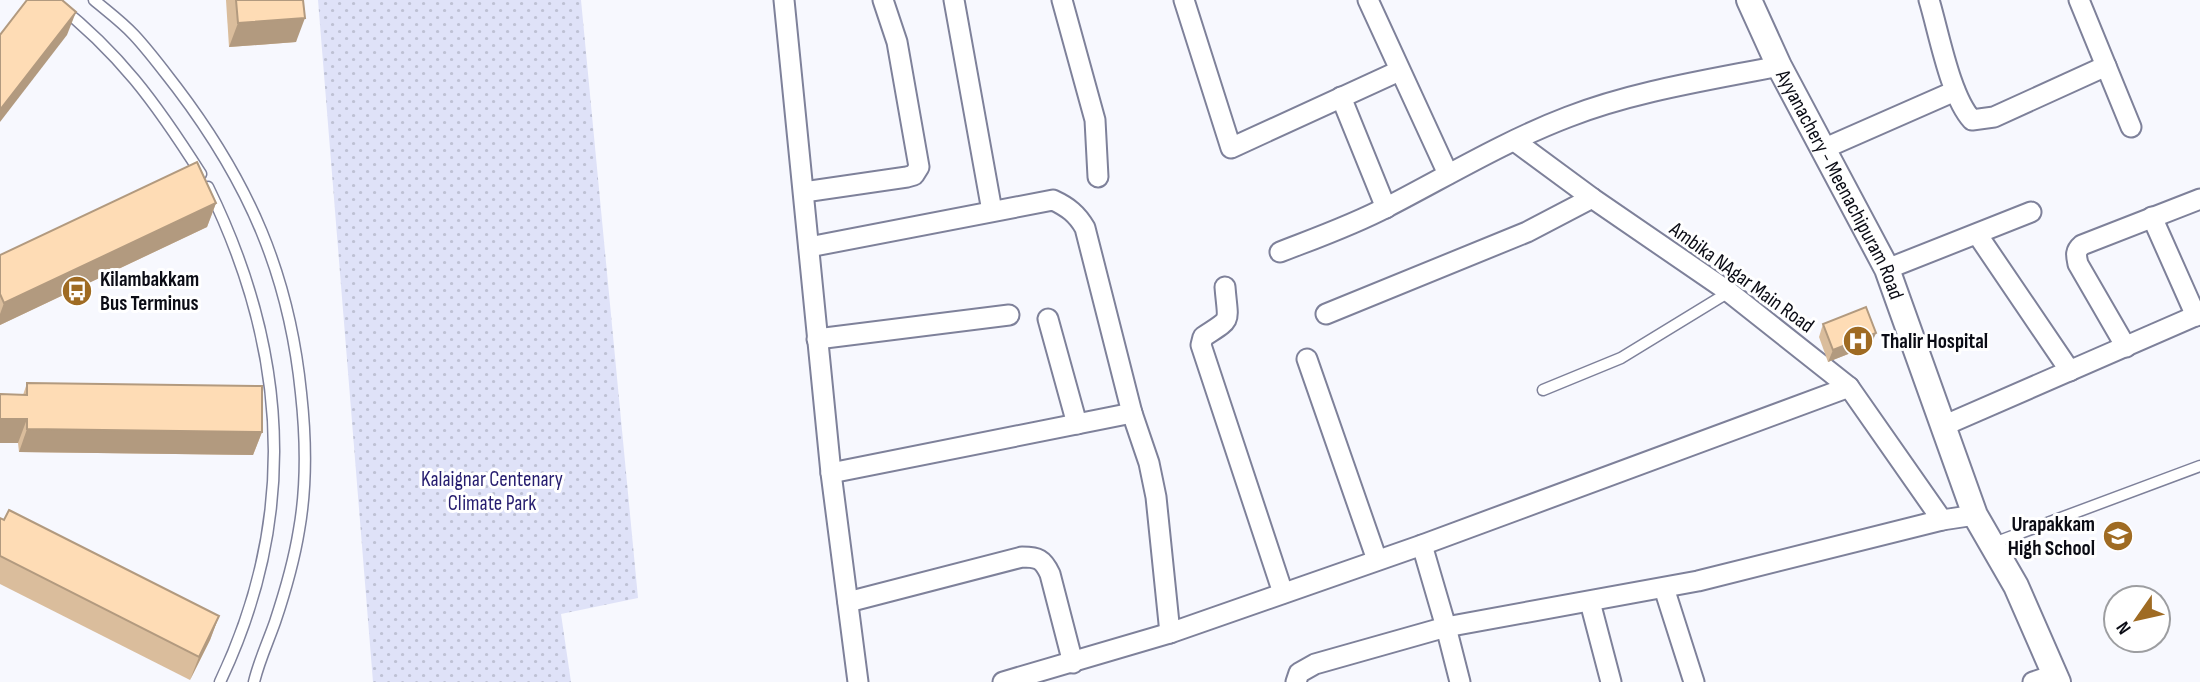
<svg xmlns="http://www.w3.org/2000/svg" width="2200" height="682" font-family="'Sofia Sans Condensed',sans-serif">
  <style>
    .park { fill: url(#park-dots) }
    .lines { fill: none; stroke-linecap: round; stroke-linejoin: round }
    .service-casing { stroke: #7e819a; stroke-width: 13 }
    .minor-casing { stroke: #7e819a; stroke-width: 23 }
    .tertiary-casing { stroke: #7e819a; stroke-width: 28 }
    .service { stroke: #fff; stroke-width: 10 }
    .minor { stroke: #fff; stroke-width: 19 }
    .tertiary { stroke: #fff; stroke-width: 24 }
    .wall { fill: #dabd9c }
    .shaded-wall { fill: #b29a7f }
    .building { fill: #fedcb5; stroke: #b29a7f; stroke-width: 2 }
    .labels { text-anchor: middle; stroke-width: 6; stroke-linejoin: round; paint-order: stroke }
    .street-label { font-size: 21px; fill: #0b0c15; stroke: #fff }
    .poi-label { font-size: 21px; font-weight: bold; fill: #0b0c15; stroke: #fff; text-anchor: start }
    .park-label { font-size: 21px; fill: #261d6f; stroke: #fff }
  </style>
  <defs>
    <pattern id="park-dots" width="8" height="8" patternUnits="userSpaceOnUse" patternTransform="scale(1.75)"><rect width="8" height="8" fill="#dfe2f8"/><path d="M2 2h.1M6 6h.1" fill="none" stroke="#bec1d4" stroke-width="1.8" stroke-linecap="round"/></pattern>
  </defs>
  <rect width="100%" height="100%" fill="#f7f8fe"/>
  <path class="park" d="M 318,0 L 581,0 L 638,598 L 561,614 L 571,682 L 373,682 Z"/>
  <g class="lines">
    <g class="service-casing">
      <g id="service">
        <path d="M 52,0 C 119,52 156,103 201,174"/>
        <path d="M 94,0 C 107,11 122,22 134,35 C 149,51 163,70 177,88 C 249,183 289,274 301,393 C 306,438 307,485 299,530 C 294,561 285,592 275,622 C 268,642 259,661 254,682"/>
        <path d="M 208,187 C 288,350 299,516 220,682"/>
        <path d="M 1543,390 L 1621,358 L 1729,292"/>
        <path d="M 1991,544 L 2200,466"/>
      </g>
    </g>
    <g class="minor-casing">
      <g id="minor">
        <path d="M 784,0 L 831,473 L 858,682"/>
        <path d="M 954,0 L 992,211"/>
        <path d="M 1062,0 L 1095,120 L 1098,177"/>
        <path d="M 1184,0 L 1231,148 L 1399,71"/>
        <path d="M 1368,0 L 1448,174"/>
        <path d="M 1929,0 C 1939,33 1950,96 1972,120 L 1994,117 L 2106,66"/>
        <path d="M 2079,0 L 2131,127"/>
        <path d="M 1341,97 L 1386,208"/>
        <path d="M 1516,142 L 1592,198 L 1729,292 L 1849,387 L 1942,520 L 1975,515"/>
        <path d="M 1823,149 L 1955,91"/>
        <path d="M 804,192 L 907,177 L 914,175 L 919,167 L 897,42 L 883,0"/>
        <path d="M 2152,217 L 2196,316"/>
        <path d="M 1977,234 L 2070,371"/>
        <path d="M 809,247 L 1053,200 C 1068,207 1077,214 1085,228 L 1132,413 L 1149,463 L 1156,497 L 1170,633"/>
        <path d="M 1280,252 C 1316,238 1353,225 1387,207 C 1447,176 1505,141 1568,117 C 1635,91 1709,80 1779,66"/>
        <path d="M 1887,269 L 2031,212"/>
        <path d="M 1225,287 C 1228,325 1233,317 1203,337 L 1201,345 L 1283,593"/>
        <path d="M 1326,314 L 1527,232 L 1592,198"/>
        <path d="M 1048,319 L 1077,424"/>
        <path d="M 817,339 L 1009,315"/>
        <path d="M 2126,347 L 2078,264 C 2076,255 2075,251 2082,245 L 2200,199"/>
        <path d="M 1307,359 L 1377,560"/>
        <path d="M 1943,426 L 2200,314"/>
        <path d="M 831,473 L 1132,413"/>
        <path d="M 1422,545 L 1446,627 L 1698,581 L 1942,520"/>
        <path d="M 1664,588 L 1694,682"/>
        <path d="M 848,602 L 1022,557 C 1038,557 1043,559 1050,574 L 1073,663"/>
        <path d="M 1590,602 L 1611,682"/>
        <path d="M 1003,682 L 1170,633 L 1422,545 L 1849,387"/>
        <path d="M 1296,682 L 1299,673 L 1315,664 L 1446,627 L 1460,682"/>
        <path d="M 2033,682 L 2054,675"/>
      </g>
    </g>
    <g class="tertiary-casing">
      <g id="tertiary">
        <path id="s1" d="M 1749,0 L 1779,66 L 1887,269 L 1975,515 L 2016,586 L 2058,682"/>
      </g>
    </g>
    <use href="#service" class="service"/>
    <use href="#minor" class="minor"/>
    <use href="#tertiary" class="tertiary"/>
  </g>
  <g class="wall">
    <path d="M 226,0 L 303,0 L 296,42 L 229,47 Z"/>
    <path d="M 216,203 L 207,227 L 0,325 L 0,255 Z"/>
    <path d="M 1823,324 L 1871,345 L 1828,362 L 1819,337 Z"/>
    <path d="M 27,383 L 262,432 L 253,455 L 19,452 L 18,443 L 0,443 L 23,395 Z"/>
    <path d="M 0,518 L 219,616 L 210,640 L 190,680 L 0,584 Z"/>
  </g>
  <g class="shaded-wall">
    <path d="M 76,12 L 67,35 L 0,122 L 0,110 Z"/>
    <path d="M 305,18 L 296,42 L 229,47 L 238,23 Z"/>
    <path d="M 216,203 L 207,227 L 0,325 L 0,314 L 4,303 Z"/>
    <path d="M 1876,333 L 1871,345 L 1828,362 L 1833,350 Z"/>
    <path d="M 0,419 L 27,419 L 18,443 L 0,443 Z"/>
    <path d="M 27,429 L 262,432 L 253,455 L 19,452 Z"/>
    <path d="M 219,616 L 210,640 L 190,680 L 199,657 Z"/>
  </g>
  <g class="building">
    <path d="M 27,0 L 62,0 L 76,12 L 0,110 L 0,35 Z"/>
    <path d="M 236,0 L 303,0 L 305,18 L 238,23 Z"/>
    <path d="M 197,162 L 216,203 L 4,303 L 0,294 L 0,255 Z"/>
    <path d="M 1866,307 L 1876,333 L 1833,350 L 1823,324 Z"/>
    <path d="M 27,383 L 262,386 L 262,432 L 27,429 L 27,419 L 0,419 L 0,394 L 27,395 Z"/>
    <path d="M 9,510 L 219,616 L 199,657 L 0,556 L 0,518 L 4,520 Z"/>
  </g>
  <defs>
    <g id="bus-disc" transform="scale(1.575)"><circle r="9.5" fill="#9f6b23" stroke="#fff"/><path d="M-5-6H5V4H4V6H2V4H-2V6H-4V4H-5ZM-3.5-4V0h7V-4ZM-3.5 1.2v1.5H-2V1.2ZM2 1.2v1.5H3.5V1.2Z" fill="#fff"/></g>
    <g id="hospital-disc" transform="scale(1.575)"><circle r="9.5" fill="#9f6b23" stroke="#fff"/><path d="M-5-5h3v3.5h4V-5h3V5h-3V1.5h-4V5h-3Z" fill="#fff"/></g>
    <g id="school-disc" transform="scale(1.575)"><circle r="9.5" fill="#9f6b23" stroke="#fff"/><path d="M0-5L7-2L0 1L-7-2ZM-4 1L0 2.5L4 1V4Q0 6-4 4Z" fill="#fff"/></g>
  </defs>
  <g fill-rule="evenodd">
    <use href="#bus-disc" x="77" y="291"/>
    <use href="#hospital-disc" x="1858" y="341"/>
    <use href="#school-disc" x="2118" y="536"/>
  </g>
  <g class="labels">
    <g class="street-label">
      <text dy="7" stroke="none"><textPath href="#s1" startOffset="206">Ayyanachery - Meenachipuram Road</textPath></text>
      <text transform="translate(1742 277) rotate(36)" y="7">Ambika NAgar Main Road</text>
    </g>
    <g class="poi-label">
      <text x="100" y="286">Kilambakkam<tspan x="100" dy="24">Bus Terminus</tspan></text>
      <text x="1881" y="348">Thalir Hospital</text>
      <text x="2095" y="531" text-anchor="end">Urapakkam<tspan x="2095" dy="24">High School</tspan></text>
    </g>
    <g class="park-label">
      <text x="492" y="486">Kalaignar Centenary<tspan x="492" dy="24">Climate Park</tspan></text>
    </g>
  </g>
  <g transform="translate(2137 619) rotate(236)"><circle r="33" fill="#ffffff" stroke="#9d9ea1" stroke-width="2"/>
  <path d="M0-5L12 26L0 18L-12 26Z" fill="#9f6b23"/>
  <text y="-10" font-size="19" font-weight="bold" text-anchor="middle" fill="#0b0c15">N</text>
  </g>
</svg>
